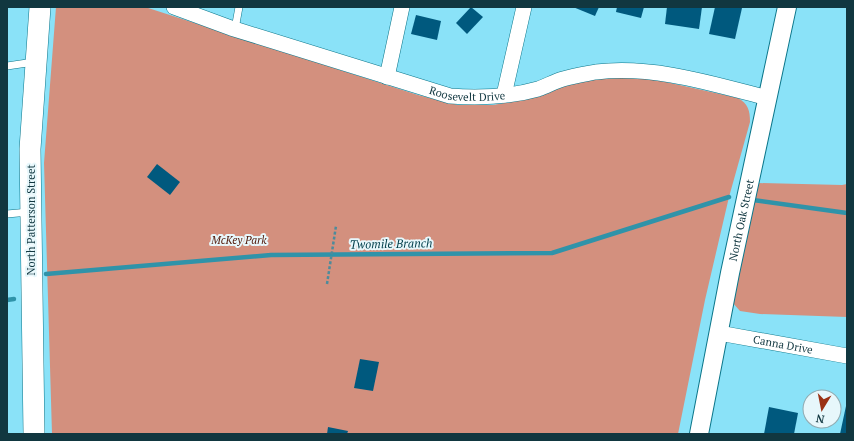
<svg xmlns="http://www.w3.org/2000/svg" width="854" height="441" font-family="'PT Serif',serif">
  <style>
    .green { fill: #d3907e }
    .lines { fill: none; stroke-linecap: round; stroke-linejoin: round }
    .stream { stroke: #2f93a9; stroke-width: 4.5 }
    .building { fill: #00597e }
    .service-casing { stroke: #0b768a; stroke-width: 8 }
    .minor-casing { stroke: #0b768a; stroke-width: 16 }
    .tertiary-casing { stroke: #0b768a; stroke-width: 20 }
    .secondary-casing { stroke: #0b768a; stroke-width: 22 }
    .path { stroke: #4d8b9b; stroke-width: 2.5; stroke-dasharray: 3 2; stroke-linecap: butt }
    .service { stroke: #fff; stroke-width: 7 }
    .minor { stroke: #fff; stroke-width: 15 }
    .tertiary { stroke: #fff; stroke-width: 18 }
    .secondary { stroke: #fff; stroke-width: 21 }
    .labels { text-anchor: middle; stroke-width: 4; stroke-linejoin: round; paint-order: stroke }
    .street-label { font-size: 11px; fill: #113740; stroke: #e7f7fb }
    .park-label { font-size: 11px; font-style: italic; fill: #521909; stroke: #e7f7fb }
    .water-label { font-size: 12px; font-style: italic; fill: #003e4a; stroke: #e7f7fb }
  </style>
  <rect width="100%" height="100%" fill="#8ae2f8"/>
  <g class="green">
    <path d="M 56,7 L 145,7 L 418,95 L 458,105 L 493,105 L 526,99 L 570,82 L 615,75 L 648,78 L 738,98 C 748,104 750,110 750,122 L 729,197 L 705,300 L 678,434 L 52,434 L 44,163 Z"/>
    <path d="M 758,183 L 842,185 L 847,184 L 847,317 L 760,314 L 740,311 L 732,302 Z"/>
  </g>
  <g class="lines">
    <g class="stream">
      <path d="M 753,200 L 847,213"/>
      <path d="M 46,274 L 271,255 L 552,253 L 729,197"/>
      <path d="M 7,300 L 14,299"/>
    </g>
  </g>
  <g class="building">
    <path d="M 471,7 L 483,17 L 467,34 L 456,23 Z"/>
    <path d="M 573,7 L 599,7 L 595,16 Z"/>
    <path d="M 617,7 L 644,7 L 641,18 L 616,12 Z"/>
    <path d="M 667,7 L 702,7 L 699,29 L 665,24 Z"/>
    <path d="M 715,7 L 742,8 L 735,39 L 709,34 Z"/>
    <path d="M 416,15 L 441,21 L 437,40 L 411,34 Z"/>
    <path d="M 157,164 L 180,182 L 170,195 L 147,177 Z"/>
    <path d="M 360,359 L 379,362 L 373,391 L 354,388 Z"/>
    <path d="M 846,406 L 847,434 L 840,434 Z"/>
    <path d="M 769,407 L 798,413 L 794,434 L 764,434 Z"/>
    <path d="M 328,427 L 348,431 L 347,434 L 327,434 Z"/>
  </g>
  <g class="lines">
    <g class="service-casing">
      <g id="service">
        <path d="M 235,29 L 239,7"/>
        <path d="M 7,66 L 34,62"/>
        <path d="M 7,214 L 29,212"/>
      </g>
    </g>
    <g class="minor-casing">
      <g id="minor">
        <path id="s1" d="M 174,7 L 231,28 L 450,96 C 479,98 510,97 538,89 C 547,86 555,81 563,79 C 574,76 586,74 596,72 C 654,65 713,84 768,98"/>
        <path d="M 387,77 L 402,7"/>
        <path d="M 504,95 L 524,7"/>
        <path id="s2" d="M 719,333 L 847,356"/>
      </g>
    </g>
    <g class="tertiary-casing">
      <g id="tertiary">
        <path id="s3" d="M 699,434 L 730,273 L 787,7"/>
      </g>
    </g>
    <g class="secondary-casing">
      <path id="secondary" d="M 34,434 L 30,149 L 40,7"/>
    </g>
    <path class="path" d="M 327,284 L 336,226"/>
    <use href="#service" class="service"/>
    <use href="#minor" class="minor"/>
    <use href="#tertiary" class="tertiary"/>
    <use href="#secondary" class="secondary"/>
  </g>
  <g class="labels">
    <g class="street-label">
      <text dy="4" stroke="none"><textPath href="#s1" startOffset="307">Roosevelt Drive</textPath></text>
      <text transform="translate(31 220) rotate(-90)" y="4">North Patterson Street</text>
      <text dy="4" stroke="none"><textPath href="#s3" startOffset="218">North Oak Street</textPath></text>
      <text dy="4" stroke="none"><textPath href="#s2" startOffset="65">Canna Drive</textPath></text>
    </g>
    <g class="park-label">
      <text x="239" y="244">McKey Park</text>
    </g>
    <g class="water-label">
      <text transform="translate(391 244) rotate(-1)" y="4">Twomile Branch</text>
    </g>
  </g>
  <rect width="854" height="441" fill="none" stroke="#113740" stroke-width="16"/>
  <g transform="translate(822 409) rotate(190)"><circle r="19" fill="#e7f7fb" stroke="#91aab0"/>
  <path d="M0-3L7 15L0 10L-7 15Z" fill="#9a3215"/>
  <text y="-6" font-size="11" font-weight="bold" text-anchor="middle" fill="#113740">N</text>
  </g>
</svg>
